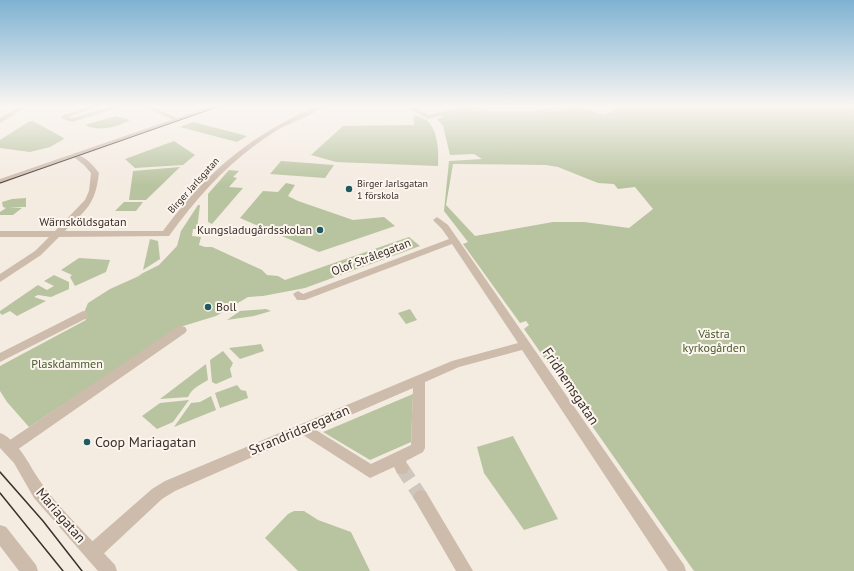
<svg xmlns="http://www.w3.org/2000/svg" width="854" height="571" font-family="'PT Sans',sans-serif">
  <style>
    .green { fill: #b8c4a0; fill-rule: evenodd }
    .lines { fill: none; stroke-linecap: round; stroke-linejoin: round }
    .minor-tunnel { stroke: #cfc6bd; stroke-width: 14; stroke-dasharray: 14 8; stroke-linecap: butt }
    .minor { fill: #cdbbac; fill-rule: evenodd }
    .tertiary { fill: #cdbbac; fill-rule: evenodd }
    .tram-far1 { stroke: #3b302b; stroke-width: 1 }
    .tram { stroke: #3b302b; stroke-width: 1.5 }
    .poi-dot { fill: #1f5a5e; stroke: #fbf5ee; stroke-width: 1.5 }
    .labels { text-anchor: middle; stroke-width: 4; stroke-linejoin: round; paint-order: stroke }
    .far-poi-label { font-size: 10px; fill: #3b302b; stroke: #fbf5ee; text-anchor: start }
    .far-street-label { font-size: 10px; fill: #3b302b; stroke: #fbf5ee }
    .street-label { font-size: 12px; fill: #3b302b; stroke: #fbf5ee }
    .poi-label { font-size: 12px; fill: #3b302b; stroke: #fbf5ee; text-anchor: end }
    .park-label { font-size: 12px; fill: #4a5a2e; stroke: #fbf5ee }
    .near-street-label { font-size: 14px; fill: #3b302b; stroke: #fbf5ee }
    .near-poi-label { font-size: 14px; fill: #3b302b; stroke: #fbf5ee; text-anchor: start }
  </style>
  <rect width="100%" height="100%" fill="#f4ebe1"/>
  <g class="green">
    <path d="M 580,106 L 603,115 L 626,106 L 854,106 L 854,571 L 694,571 L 524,329 L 529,325 L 526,321 L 520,323 L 463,244 L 468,242 L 444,211 L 449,161 L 482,159 L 474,154 L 450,155 L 443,126 L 437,119 L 443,117 L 442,115 L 465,109 L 499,115 L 529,114 L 562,110 ZM 453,164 L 546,165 L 558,167 L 598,183 L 614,184 L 618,189 L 635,187 L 653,209 L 629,228 L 584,222 L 553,222 L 475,236 L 446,205 Z"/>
    <path d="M 413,114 C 416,116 422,117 425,119 C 438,128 439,151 438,166 L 336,162 L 311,155 L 343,126 L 414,125 Z"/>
    <path d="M 116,116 L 130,120 C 117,127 99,132 85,125 Z"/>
    <path d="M 30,121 L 33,121 L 62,137 L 64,139 L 50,147 L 30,152 L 0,148 L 0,140 Z"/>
    <path d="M 193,122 L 247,136 L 237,142 L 180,127 Z"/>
    <path d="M 174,141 L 195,155 L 183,165 L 135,168 L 125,159 Z"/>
    <path d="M 281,161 L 334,165 L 325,178 L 270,174 Z"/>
    <path d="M 180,167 L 146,200 L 129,200 L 133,171 Z"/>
    <path d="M 229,170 L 239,171 L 233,177 L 237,178 L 229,187 L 243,188 L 212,224 L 208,222 L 208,194 Z"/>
    <path d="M 286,183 L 295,185 L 288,196 L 298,201 L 353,220 L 384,217 L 395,226 L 319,252 L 240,218 L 263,191 L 278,192 Z"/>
    <path d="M 26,198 L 26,207 L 9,207 L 22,208 L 13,215 L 0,215 L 0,212 L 6,208 L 3,207 L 2,202 L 12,199 Z"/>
    <path d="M 124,202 L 143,202 L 136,211 L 115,211 Z"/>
    <path d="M 198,205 L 200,205 L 197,229 L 193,229 L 192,236 L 201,237 L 199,245 L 205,247 L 212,247 L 262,270 L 267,275 L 278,276 L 285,280 L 409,237 L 420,246 L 305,288 L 263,296 L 248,297 L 216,316 L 180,327 L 29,427 L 7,402 L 0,391 L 0,366 L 86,320 L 83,315 L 88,303 L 110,289 L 139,276 L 142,274 L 135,277 L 159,265 L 177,246 L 181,231 Z"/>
    <path d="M 150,239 L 158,241 L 160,259 L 143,270 Z"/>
    <path d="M 79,258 L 110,260 L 106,272 L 75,286 L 70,277 L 72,275 L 61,270 Z"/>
    <path d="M 54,275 L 69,282 L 69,289 L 51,297 L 38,295 L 34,297 L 46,301 L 17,316 L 10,311 L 2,315 L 0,313 L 0,311 L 38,285 L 47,290 L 54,286 L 44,281 Z"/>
    <path d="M 266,309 L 271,311 L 254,316 L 227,320 L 240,311 Z"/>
    <path d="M 410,309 L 417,320 L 406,324 L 398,313 Z"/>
    <path d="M 261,344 L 264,351 L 240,359 L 229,348 Z"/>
    <path d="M 223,351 L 233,363 L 230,369 L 232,377 L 216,384 L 212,382 L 210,360 Z"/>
    <path d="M 206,364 L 208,380 C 200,385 192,388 188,397 L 160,399 Z"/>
    <path d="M 237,385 L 241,390 L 246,391 L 248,398 L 220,408 L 215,393 Z"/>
    <path d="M 413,394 L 411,442 L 370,460 L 323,432 Z"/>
    <path d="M 211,396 L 216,410 L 174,427 L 191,403 L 200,402 Z"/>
    <path d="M 189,400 L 173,422 L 157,429 L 142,416 L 160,403 Z"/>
    <path d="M 513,436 L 558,519 L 524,530 L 484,473 L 477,447 Z"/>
    <path d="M 294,511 L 304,511 L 318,520 L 351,532 L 370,571 L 298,571 L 265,538 L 288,514 Z"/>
  </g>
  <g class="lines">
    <path class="minor-tunnel" d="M 402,468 L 421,497"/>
    <g class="minor">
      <path d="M 90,106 L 100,106 L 68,117 L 72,118 L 113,106 L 123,106 L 72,122 L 63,119 L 61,116 Z"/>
      <path d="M 142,106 L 150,106 L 181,120 L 176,121 Z"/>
      <path d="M 317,106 L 325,106 C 312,116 290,122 276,131 C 232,158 199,194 169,236 L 59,237 L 41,255 L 0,282 L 0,274 L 35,251 L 49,237 L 0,237 L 0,231 L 55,231 L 85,200 L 89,191 L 91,173 L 84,165 L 74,157 L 74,155 C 84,154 93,165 99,173 C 95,206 86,209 65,231 L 163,231 C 207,172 249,136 317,106 Z"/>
      <path d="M 404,106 L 412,106 L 429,115 L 465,106 L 477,106 L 492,111 L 532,111 L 559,106 L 573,106 L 532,115 L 492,115 L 483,113 L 472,108 L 428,119 Z"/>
      <path d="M 437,217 L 448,225 L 684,565 L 686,571 L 668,571 L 522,350 L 459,367 L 425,382 L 425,448 L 423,452 L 406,461 L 409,468 L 407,473 L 402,474 L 397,473 L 394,467 L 370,478 L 303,435 L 175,491 L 162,499 L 99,558 L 93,560 L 87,558 L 85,552 L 87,546 L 152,489 L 165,481 L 452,361 L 518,343 L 452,244 L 305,300 L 297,300 L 293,294 L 298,291 L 303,294 L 449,239 L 442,229 L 433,220 ZM 413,388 L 411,445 L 371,464 L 316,430 Z"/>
      <path d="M 83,311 L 87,312 L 88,315 L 87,318 L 0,362 L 0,353 Z"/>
      <path d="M 181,326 L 185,327 L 187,330 L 185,333 L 14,452 L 9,454 L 4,452 L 2,448 L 4,444 L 177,327 Z"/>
      <path d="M 421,490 L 426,492 L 473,571 L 456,571 L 413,497 L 416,492 Z"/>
    </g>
    <g class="tertiary">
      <path d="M 21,106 L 28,106 L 0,123 L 0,118 Z"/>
      <path d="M 212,106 L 221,106 L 0,184 L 0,179 Z"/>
      <path d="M 0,433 C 14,438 27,459 34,472 C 55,506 88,535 115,565 L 117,571 L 98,571 L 34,498 L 14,463 L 0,448 Z"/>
      <path d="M 0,525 L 6,527 L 36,565 L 38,571 L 19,571 L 0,546 Z"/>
    </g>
    <path class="tram-far1" d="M 0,183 L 220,106"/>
    <g class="tram">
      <path d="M 0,472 L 43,521 L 82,571"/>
      <path d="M 0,493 L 63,571"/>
    </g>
  </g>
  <linearGradient id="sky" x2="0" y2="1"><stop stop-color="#7eb2d2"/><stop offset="0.57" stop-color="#faf6f2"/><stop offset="1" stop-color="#faf6f2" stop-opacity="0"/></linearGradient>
  <rect width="854" height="186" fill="url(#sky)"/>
  <g class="poi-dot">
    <circle cx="349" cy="189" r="4"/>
    <circle cx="320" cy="230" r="4"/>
    <circle cx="208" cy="307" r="4"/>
    <circle cx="87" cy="442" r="4"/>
  </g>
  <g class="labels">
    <g class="far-poi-label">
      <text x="357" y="187">Birger Jarlsgatan<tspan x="357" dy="12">1 förskola</tspan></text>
    </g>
    <g class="far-street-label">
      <text transform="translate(193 185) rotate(-48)" y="4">Birger Jarlsgatan</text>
    </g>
    <g class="street-label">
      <text x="83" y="226">Wärnsköldsgatan</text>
      <text transform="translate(371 257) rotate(-21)" y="4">Olof Strålegatan</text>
    </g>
    <g class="poi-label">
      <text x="312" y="234">Kungsladugårdsskolan</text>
      <text x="216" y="311" text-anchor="start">Boll</text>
    </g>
    <g class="park-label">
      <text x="714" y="338">Västra<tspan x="714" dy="14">kyrkogården</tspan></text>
      <text x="67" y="368">Plaskdammen</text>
    </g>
    <g class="near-street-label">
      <text transform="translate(571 386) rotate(56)" y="5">Fridhemsgatan</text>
      <text transform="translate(299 430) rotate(-23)" y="5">Strandridaregatan</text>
      <text transform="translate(61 515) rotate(49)" y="5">Mariagatan</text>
    </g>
    <g class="near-poi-label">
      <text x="95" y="447">Coop Mariagatan</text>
    </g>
  </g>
</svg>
